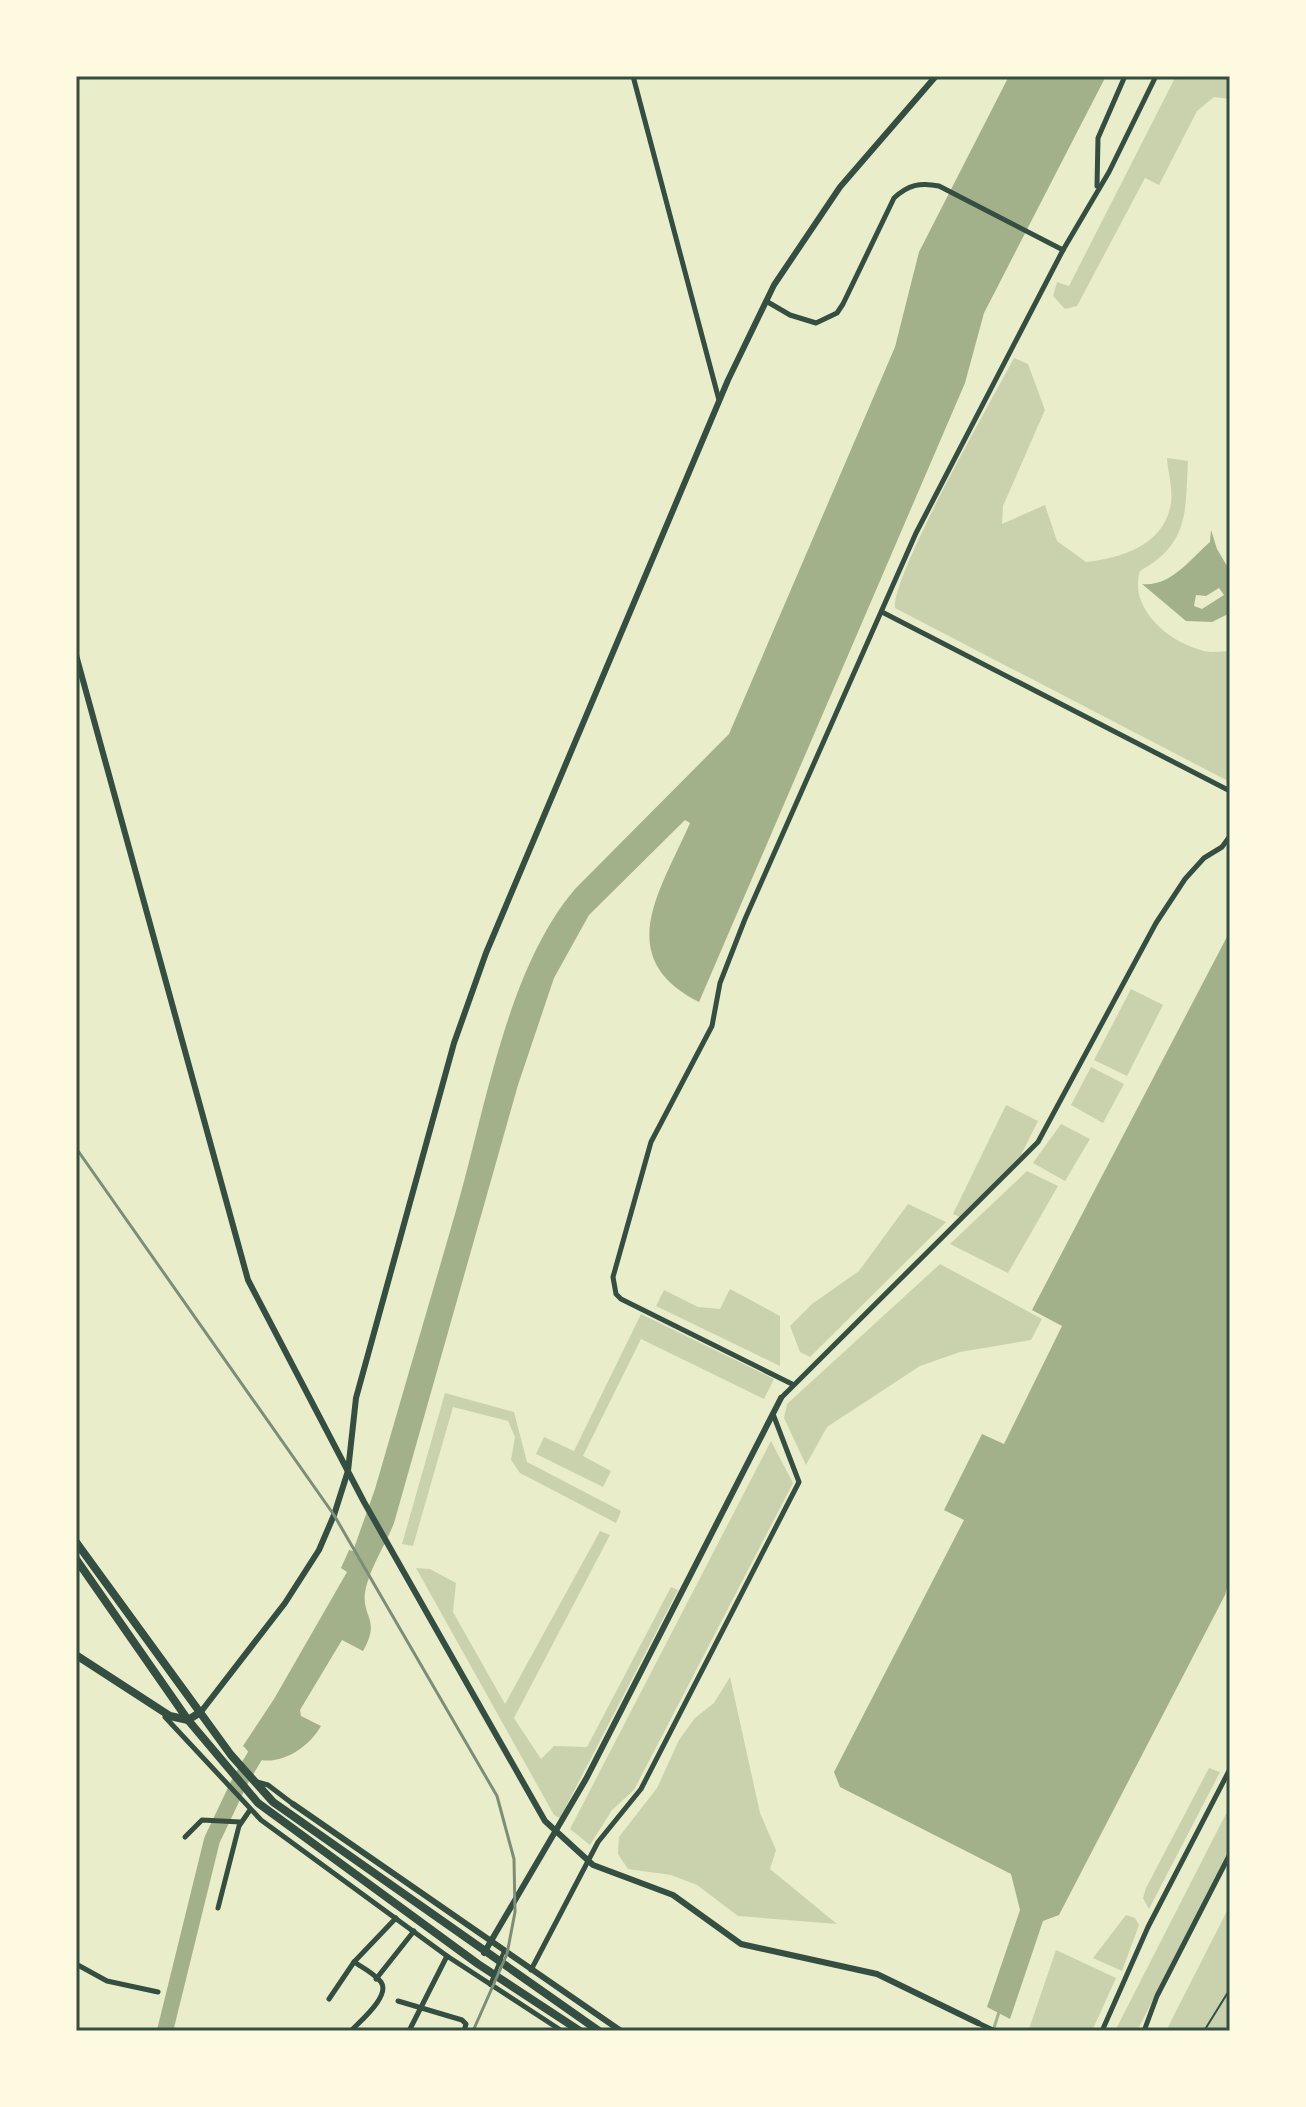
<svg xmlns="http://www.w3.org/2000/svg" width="1306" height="2107" font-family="'Alegreya Sans',sans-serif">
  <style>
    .green { fill: #cad2ad }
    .water { fill: #a3b18a; fill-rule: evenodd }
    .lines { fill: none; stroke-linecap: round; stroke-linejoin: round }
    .stream { stroke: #a3b18a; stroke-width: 3 }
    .river { stroke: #a3b18a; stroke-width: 16 }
    .path { stroke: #344e41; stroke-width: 2 }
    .pedestrian { stroke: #344e41; stroke-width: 4 }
    .minor { stroke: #344e41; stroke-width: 5 }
    .tertiary { stroke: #344e41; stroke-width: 6 }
    .primary { stroke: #344e41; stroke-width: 8 }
    .trunk { stroke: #344e41; stroke-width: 8 }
    .rail { stroke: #7c8e77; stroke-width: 3 }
    .neatline { fill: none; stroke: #344e41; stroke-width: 3 }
  </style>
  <rect width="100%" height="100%" fill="#e9edc9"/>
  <g class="green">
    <path d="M 1176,76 L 1230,76 L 1230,99 L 1214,97 L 1197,111 L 1159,185 L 1145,178 L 1077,306 L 1065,309 L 1053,296 L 1057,282 L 1069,286 Z"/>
    <path d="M 1014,358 L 1028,364 L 1045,410 L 1003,506 L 1002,524 L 1045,505 L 1057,541 L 1086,562 C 1123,558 1165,544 1171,503 C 1173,489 1168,472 1167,458 L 1188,461 C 1185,511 1190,543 1140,571 C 1128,608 1169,643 1204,651 C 1212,653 1222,651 1230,651 L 1230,782 L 895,608 C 891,576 993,398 1014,358 Z"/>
    <path d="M 1131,989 L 1163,1005 L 1127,1076 L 1094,1060 Z"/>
    <path d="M 1091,1067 L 1124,1084 L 1103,1123 L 1071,1105 Z"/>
    <path d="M 1006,1105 L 1038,1121 L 1021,1155 L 960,1217 L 953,1214 Z"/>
    <path d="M 1061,1124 L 1090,1139 L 1065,1181 L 1033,1163 Z"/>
    <path d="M 1027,1171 L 1058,1186 L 1008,1273 L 950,1244 Z"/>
    <path d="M 908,1204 L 946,1222 L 810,1357 L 800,1352 L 790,1326 L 812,1304 L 859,1271 Z"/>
    <path d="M 940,1264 L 1042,1319 L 1031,1340 L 960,1352 L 920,1366 L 827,1427 L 806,1465 L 784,1418 L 787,1404 Z"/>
    <path d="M 730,1289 L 780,1316 L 780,1366 L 656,1306 L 664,1290 L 698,1307 L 720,1309 Z"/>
    <path d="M 641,1314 L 774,1379 L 764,1399 L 641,1339 L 583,1456 L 611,1471 L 603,1487 L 536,1454 L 544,1437 L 574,1451 Z"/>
    <path d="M 445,1393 L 514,1412 L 527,1462 L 621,1511 L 616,1523 L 520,1473 L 511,1460 L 515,1437 L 508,1421 L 453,1407 L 413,1546 L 402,1544 Z"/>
    <path d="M 771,1441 L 793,1483 L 634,1790 L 612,1810 L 590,1845 L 570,1829 Z"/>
    <path d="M 600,1531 L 610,1535 L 514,1718 L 541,1759 L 554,1746 L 587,1747 L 671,1587 L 678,1590 L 560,1818 L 554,1815 L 416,1568 L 430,1569 L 456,1583 L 453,1612 L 505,1704 Z"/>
    <path d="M 730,1677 L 760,1813 L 776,1850 L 770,1869 L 837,1924 L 738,1916 L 697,1885 L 671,1875 L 628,1869 L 618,1854 L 619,1837 L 657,1788 L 679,1740 L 695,1718 L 714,1703 Z"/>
    <path d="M 1209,1768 L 1220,1772 L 1149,1909 L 1143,1898 L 1146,1888 Z"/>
    <path d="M 1230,1806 L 1230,1849 L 1137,2031 L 1115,2031 Z"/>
    <path d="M 1230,1905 L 1230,2031 L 1166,2031 Z"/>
    <path d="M 1126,1915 L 1135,1918 L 1139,1925 L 1122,1971 L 1093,1958 Z"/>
    <path d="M 1056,1950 L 1116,1978 L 1092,2031 L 1029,2029 Z"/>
  </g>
  <g class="water">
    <path d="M 1009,76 L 1106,76 L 984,313 L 965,383 L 699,1002 C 611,957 661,890 690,823 L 685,820 L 589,915 L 554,978 L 518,1085 L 394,1523 C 386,1544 368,1571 365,1593 C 362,1618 381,1619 363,1651 L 342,1640 L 300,1710 L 301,1716 L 321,1726 C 309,1747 283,1764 261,1760 C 251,1758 249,1751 243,1746 L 274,1699 L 347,1572 L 341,1568 L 349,1550 L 353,1551 L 375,1489 C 402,1395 430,1301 457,1207 C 486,1107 507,969 575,889 L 729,734 L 895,347 L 919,252 Z"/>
    <path d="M 1211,530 L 1217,549 L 1230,571 L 1230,613 L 1212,622 L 1186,621 L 1142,584 C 1171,587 1190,559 1210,542 ZM 1219,588 L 1224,595 L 1202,609 L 1194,606 L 1196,595 L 1206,596 Z"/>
    <path d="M 1230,931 L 1230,1576 L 1225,1595 L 1059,1915 L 1043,1921 L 1010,2019 L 987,2007 L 1020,1910 L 1011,1874 L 840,1787 L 834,1772 L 964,1520 L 944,1510 L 982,1434 L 1004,1444 L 1062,1326 L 1032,1310 Z"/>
  </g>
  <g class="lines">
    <path class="stream" d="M 993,2031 L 999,2012"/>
    <path class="river" d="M 165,2031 L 212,1840 L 240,1781 L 265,1739"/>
    <path class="path" d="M 1204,2031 L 1230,1989"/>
    <path class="pedestrian" d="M 490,1985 L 504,1951"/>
    <g class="minor">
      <path d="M 633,76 L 719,400"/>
      <path d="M 1097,186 L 1098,138 L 1125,76"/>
      <path d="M 766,301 L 790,315 L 816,323 L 837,313 L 843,304 L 894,198 C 908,185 920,182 939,186 L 1063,250"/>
      <path d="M 882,612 L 1230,791"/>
      <path d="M 792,1384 L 621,1299 L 616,1294 L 613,1277 L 651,1142 L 712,1026 L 720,983 L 745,919 L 916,533 L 1063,250 L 1109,172 L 1156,76"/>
      <path d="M 781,1398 L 1038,1142 L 1156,923 L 1185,879 L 1204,858 L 1222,847 L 1230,836"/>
      <path d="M 165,1717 L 261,1820 L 447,1956 L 562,2031"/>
      <path d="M 257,1782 L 268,1785 L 293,1804"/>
      <path d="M 185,1837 L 202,1820 L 240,1822"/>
      <path d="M 218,1908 L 239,1826 L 250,1810"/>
      <path d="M 76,1964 L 107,1981 L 158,1992"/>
      <path d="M 531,1970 L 598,1842 L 641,1789 L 799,1482 L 773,1414"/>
      <path d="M 376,1979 L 414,1931"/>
      <path d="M 329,1999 L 354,1962 L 396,1918"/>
      <path d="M 398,2001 L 462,2020 L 466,2024 L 464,2031"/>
      <path d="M 978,2023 L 995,2031"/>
      <path d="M 351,2031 C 359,2022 391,1996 381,1982 C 375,1974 362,1967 354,1962"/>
      <path d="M 409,2031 L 447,1956"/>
      <path d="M 481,2031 L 494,2031"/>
      <path d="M 1102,2031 L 1148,1927 L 1230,1769"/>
      <path d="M 1144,2031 L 1157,1996 L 1230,1854"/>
    </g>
    <g class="tertiary">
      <path d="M 76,655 L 248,1280 L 364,1502 L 545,1821 L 593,1865 L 673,1895 L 741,1944 L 877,1974 L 978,2023"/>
      <path d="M 200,1713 L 285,1603 L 319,1550 L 334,1515 L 348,1471 L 356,1398 L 454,1043 L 486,953 L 728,380 L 774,285 L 840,187 L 936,76"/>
      <path d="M 293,1804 L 621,2031"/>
      <path d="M 484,1953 L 586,1779 L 781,1398"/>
    </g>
    <path class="primary" d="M 76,1655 L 170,1716 L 188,1720 L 199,1713"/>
    <g class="trunk">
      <path d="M 76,1542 L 231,1755 L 273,1802 L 599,2031"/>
      <path d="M 76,1559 L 188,1720 L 258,1803 L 478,1964 L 580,2031"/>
    </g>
    <path class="rail" d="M 76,1148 L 334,1515 L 497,1796 L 514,1859 L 515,1912 L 507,1954 L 473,2031"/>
  </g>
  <rect width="1306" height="2107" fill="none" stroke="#fefae0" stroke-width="156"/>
  <rect x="78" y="78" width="1150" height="1951" class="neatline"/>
</svg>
